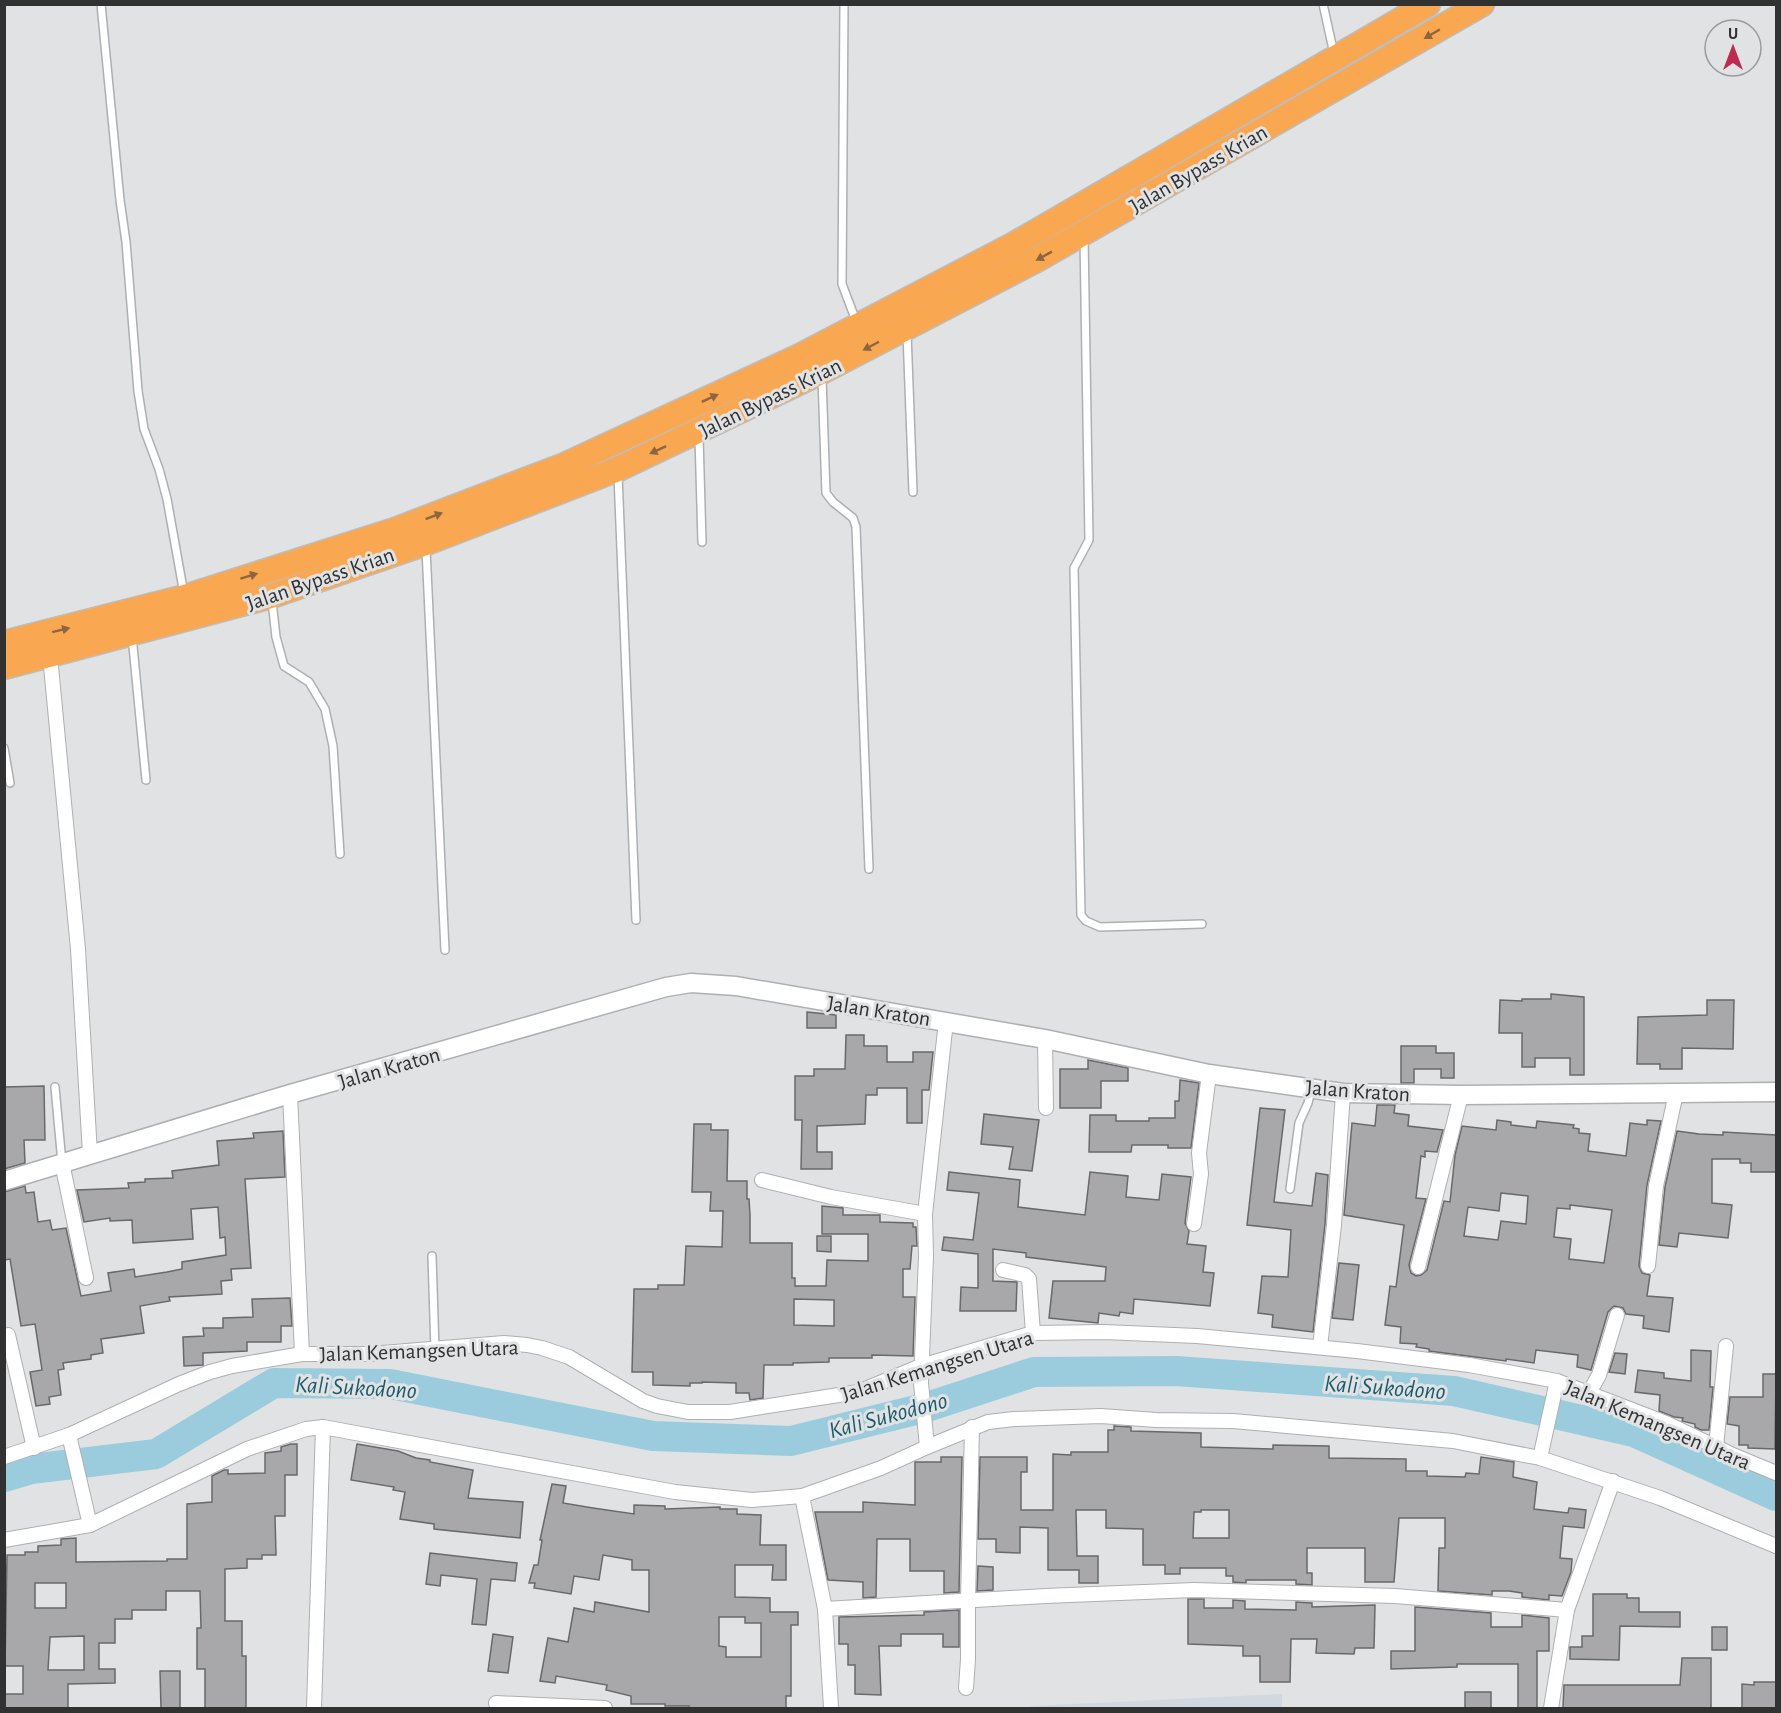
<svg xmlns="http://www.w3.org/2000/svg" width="1781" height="1713" font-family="'Alegreya Sans',sans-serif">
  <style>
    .built { fill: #d2d8df }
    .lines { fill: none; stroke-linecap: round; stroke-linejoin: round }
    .river { stroke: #9bccdd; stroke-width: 30 }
    .building { fill: #a8a7a9; stroke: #69696a; stroke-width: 1.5; fill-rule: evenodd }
    .lane-casing { stroke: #aeafb1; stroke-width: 10 }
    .street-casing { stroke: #aeafb1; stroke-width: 16 }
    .secondary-casing { stroke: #aeafb1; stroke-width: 21 }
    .highway-casing { stroke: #bdbdbd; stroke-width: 27 }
    .lane { stroke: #fff; stroke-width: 7 }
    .street { stroke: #fff; stroke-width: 14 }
    .secondary { stroke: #fff; stroke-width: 18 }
    .highway { stroke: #f9a751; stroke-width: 24 }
    .oneway { fill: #8b6640 }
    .labels { text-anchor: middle; stroke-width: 6; stroke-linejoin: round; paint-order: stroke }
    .street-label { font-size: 22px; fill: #313132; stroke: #e1e2e3 }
    .water-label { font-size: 24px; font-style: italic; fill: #1b5b6d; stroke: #e1e2e3 }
  </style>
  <rect width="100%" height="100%" fill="#e1e2e3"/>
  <path class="built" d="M 1282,1694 L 1282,1708 L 1031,1708 L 1031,1706 Z"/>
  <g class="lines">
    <path class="river" d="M 4,1477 L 31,1469 L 156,1454 L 274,1383 L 390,1384 L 653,1436 L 791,1441 L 924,1408 L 1034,1372 L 1176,1371 L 1454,1391 L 1634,1432 L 1776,1496"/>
  </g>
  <g class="building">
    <path d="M 1551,994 L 1584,997 L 1584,1075 L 1570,1075 L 1570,1058 L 1535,1058 L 1535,1067 L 1522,1067 L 1522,1033 L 1499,1033 L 1500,1000 L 1522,1001 L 1522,999 L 1551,999 Z"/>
    <path d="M 1707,1000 L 1734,1000 L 1733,1049 L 1682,1048 L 1682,1069 L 1660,1069 L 1660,1064 L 1637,1064 L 1638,1017 L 1707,1015 Z"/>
    <path d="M 807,1012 L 836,1015 L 836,1028 L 807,1028 Z"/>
    <path d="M 846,1035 L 864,1035 L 864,1046 L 887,1046 L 887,1062 L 913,1062 L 913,1052 L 933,1052 L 929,1090 L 922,1090 L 922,1123 L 907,1123 L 907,1088 L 877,1088 L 877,1095 L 866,1095 L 865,1124 L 817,1126 L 817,1152 L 832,1152 L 832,1169 L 801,1169 L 802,1120 L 795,1120 L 795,1076 L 814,1076 L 814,1069 L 845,1069 Z"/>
    <path d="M 1401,1046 L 1436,1046 L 1436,1053 L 1454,1053 L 1454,1078 L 1441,1078 L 1441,1069 L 1414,1069 L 1414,1083 L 1401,1083 Z"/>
    <path d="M 1088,1060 L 1128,1068 L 1128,1081 L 1101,1081 L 1101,1108 L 1060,1108 L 1060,1069 L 1088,1069 Z"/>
    <path d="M 1180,1080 L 1199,1083 L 1191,1148 L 1168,1148 L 1168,1145 L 1132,1145 L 1131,1152 L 1089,1152 L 1090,1115 L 1116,1115 L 1116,1121 L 1149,1121 L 1149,1118 L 1175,1118 L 1175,1101 L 1179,1101 Z"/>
    <path d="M 44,1086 L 45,1140 L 24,1140 L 25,1163 L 4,1169 L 4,1087 Z"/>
    <path d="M 1377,1105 L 1395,1105 L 1394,1113 L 1409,1115 L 1408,1126 L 1443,1130 L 1437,1152 L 1425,1151 L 1425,1157 L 1421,1156 L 1416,1198 L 1426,1199 L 1409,1265 L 1411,1273 L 1416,1276 L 1421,1275 L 1427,1270 L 1444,1201 L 1450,1202 L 1455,1155 L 1462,1126 L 1496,1130 L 1497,1120 L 1511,1122 L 1511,1125 L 1536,1128 L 1537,1121 L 1574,1125 L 1573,1128 L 1579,1129 L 1579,1133 L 1590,1134 L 1588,1151 L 1626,1156 L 1630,1123 L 1647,1125 L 1647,1120 L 1661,1121 L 1647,1185 L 1639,1266 L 1642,1273 L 1650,1275 L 1647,1296 L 1673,1298 L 1669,1332 L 1643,1328 L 1644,1316 L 1626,1314 L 1623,1308 L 1614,1306 L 1608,1312 L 1591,1370 L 1577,1367 L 1578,1355 L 1536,1350 L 1534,1363 L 1506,1359 L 1506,1361 L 1429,1351 L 1429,1349 L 1416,1347 L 1417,1344 L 1400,1343 L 1401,1327 L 1385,1325 L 1390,1286 L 1396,1287 L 1404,1225 L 1344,1215 L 1352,1123 L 1375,1126 ZM 1501,1193 L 1528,1196 L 1526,1224 L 1501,1221 L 1498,1240 L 1464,1236 L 1468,1207 L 1499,1211 ZM 1570,1205 L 1612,1210 L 1604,1263 L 1569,1259 L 1571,1239 L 1554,1237 L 1557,1208 L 1570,1209 Z"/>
    <path d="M 1260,1108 L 1285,1110 L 1274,1202 L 1312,1206 L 1316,1173 L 1328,1175 L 1325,1224 L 1313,1332 L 1272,1327 L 1273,1315 L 1258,1313 L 1262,1276 L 1288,1277 L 1291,1230 L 1247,1225 Z"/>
    <path d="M 984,1114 L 1039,1120 L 1032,1171 L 1009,1169 L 1013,1147 L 981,1144 Z"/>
    <path d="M 694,1124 L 711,1124 L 711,1130 L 728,1130 L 727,1181 L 747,1181 L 747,1199 L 749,1199 L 750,1215 L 750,1243 L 792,1243 L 792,1278 L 795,1278 L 795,1286 L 826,1286 L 827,1260 L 868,1261 L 868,1234 L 822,1234 L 822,1206 L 843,1208 L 843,1215 L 880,1215 L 880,1222 L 913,1223 L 913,1227 L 916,1227 L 917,1246 L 912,1246 L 910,1269 L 903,1269 L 903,1297 L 915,1297 L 913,1356 L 872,1355 L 872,1358 L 829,1358 L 829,1362 L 793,1363 L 793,1365 L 764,1365 L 763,1398 L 750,1400 L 749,1393 L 736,1393 L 736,1383 L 702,1382 L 702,1383 L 690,1383 L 690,1386 L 653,1385 L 653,1372 L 632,1372 L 634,1289 L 658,1289 L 658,1285 L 684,1285 L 686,1246 L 722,1247 L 723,1211 L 710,1211 L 711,1192 L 692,1192 ZM 794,1299 L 834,1300 L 834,1326 L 794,1325 Z"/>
    <path d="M 283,1131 L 285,1177 L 245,1179 L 251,1268 L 231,1269 L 232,1280 L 221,1281 L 222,1294 L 169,1297 L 170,1301 L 140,1306 L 144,1333 L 101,1339 L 103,1353 L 91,1355 L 91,1359 L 63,1363 L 64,1369 L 58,1370 L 61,1395 L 49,1397 L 50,1404 L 36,1406 L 30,1372 L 42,1370 L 35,1324 L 21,1326 L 10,1259 L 4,1260 L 4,1192 L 25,1186 L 26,1193 L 34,1192 L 38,1222 L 50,1220 L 52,1230 L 66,1228 L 81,1296 L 111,1291 L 108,1273 L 134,1269 L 135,1277 L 167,1272 L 182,1269 L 182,1262 L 226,1255 L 225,1237 L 220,1238 L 218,1207 L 191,1209 L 193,1239 L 133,1243 L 132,1220 L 110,1221 L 110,1218 L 84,1222 L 77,1190 L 129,1188 L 128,1183 L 145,1182 L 145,1179 L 173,1178 L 172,1171 L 219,1165 L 217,1141 L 254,1138 L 253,1133 Z"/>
    <path d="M 1677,1131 L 1699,1134 L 1723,1135 L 1723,1132 L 1776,1135 L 1776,1172 L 1751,1172 L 1751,1163 L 1740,1163 L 1740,1159 L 1712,1159 L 1712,1203 L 1732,1205 L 1728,1238 L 1679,1233 L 1677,1247 L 1659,1245 L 1665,1187 Z"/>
    <path d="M 949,1172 L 1020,1180 L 1018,1207 L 1085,1215 L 1090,1172 L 1128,1176 L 1126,1197 L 1159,1200 L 1162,1174 L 1191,1177 L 1185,1223 L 1189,1231 L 1187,1244 L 1206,1246 L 1203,1272 L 1214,1273 L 1210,1306 L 1134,1299 L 1133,1314 L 1120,1312 L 1119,1316 L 1099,1313 L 1098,1323 L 1049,1318 L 1053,1281 L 1105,1281 L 1106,1267 L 1026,1257 L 1026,1253 L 993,1249 L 993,1281 L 1017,1282 L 1016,1311 L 960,1311 L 961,1287 L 978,1288 L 978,1254 L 942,1250 L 944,1237 L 973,1240 L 979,1193 L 947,1190 Z"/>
    <path d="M 817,1236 L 831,1236 L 831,1252 L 817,1251 Z"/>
    <path d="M 1339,1263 L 1359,1265 L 1353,1320 L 1332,1318 Z"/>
    <path d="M 290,1298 L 292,1326 L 281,1326 L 281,1342 L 247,1342 L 247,1351 L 203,1353 L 203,1365 L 184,1366 L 183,1337 L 204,1336 L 203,1328 L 223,1328 L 223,1318 L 253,1317 L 252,1299 Z"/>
    <path d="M 1691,1350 L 1711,1351 L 1710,1387 L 1713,1387 L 1709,1430 L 1701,1430 L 1695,1427 L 1695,1424 L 1682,1421 L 1683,1418 L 1674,1417 L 1659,1411 L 1660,1395 L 1635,1392 L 1638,1370 L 1664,1373 L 1664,1378 L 1691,1381 Z"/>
    <path d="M 1615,1353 L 1627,1354 L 1625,1374 L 1609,1372 Z"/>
    <path d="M 1763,1374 L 1776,1374 L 1775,1449 L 1748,1448 L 1748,1445 L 1739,1445 L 1739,1426 L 1727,1424 L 1730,1397 L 1763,1397 Z"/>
    <path d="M 1114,1426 L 1131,1427 L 1131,1431 L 1201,1433 L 1201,1447 L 1273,1449 L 1273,1445 L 1329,1446 L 1329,1458 L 1406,1459 L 1406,1471 L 1427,1471 L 1427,1476 L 1465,1477 L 1466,1473 L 1479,1474 L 1481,1457 L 1514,1462 L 1513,1477 L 1537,1482 L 1534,1509 L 1568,1513 L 1569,1508 L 1586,1510 L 1584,1528 L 1563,1526 L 1560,1558 L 1572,1559 L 1571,1572 L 1562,1596 L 1549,1595 L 1549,1600 L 1522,1597 L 1522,1593 L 1509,1591 L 1492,1591 L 1492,1595 L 1438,1591 L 1439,1548 L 1445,1548 L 1445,1518 L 1399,1518 L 1394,1582 L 1365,1582 L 1365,1548 L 1307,1548 L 1307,1573 L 1312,1573 L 1312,1585 L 1296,1584 L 1296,1580 L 1246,1580 L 1246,1583 L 1233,1582 L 1233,1576 L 1226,1576 L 1226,1568 L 1180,1568 L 1180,1574 L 1165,1574 L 1165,1565 L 1143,1565 L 1143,1529 L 1106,1528 L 1106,1510 L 1076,1510 L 1077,1556 L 1098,1556 L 1098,1583 L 1079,1583 L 1079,1570 L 1048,1570 L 1048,1528 L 1020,1527 L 1020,1553 L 996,1552 L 996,1539 L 978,1539 L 980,1457 L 1027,1457 L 1027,1472 L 1021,1472 L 1021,1510 L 1053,1510 L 1053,1454 L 1071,1455 L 1071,1452 L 1108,1452 L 1108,1430 L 1114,1430 ZM 1201,1510 L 1229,1510 L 1229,1538 L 1193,1538 L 1194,1512 L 1201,1512 Z"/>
    <path d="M 291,1444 L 297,1444 L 297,1475 L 285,1475 L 285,1516 L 275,1516 L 276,1555 L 262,1555 L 262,1559 L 247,1559 L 247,1568 L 225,1569 L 225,1621 L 242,1621 L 242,1656 L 246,1656 L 246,1708 L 205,1708 L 205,1669 L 197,1669 L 197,1628 L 201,1628 L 200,1591 L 166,1591 L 166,1610 L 132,1610 L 132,1619 L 115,1619 L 115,1643 L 99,1643 L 99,1669 L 115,1669 L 115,1683 L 68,1684 L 68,1708 L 4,1708 L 4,1694 L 23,1694 L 23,1666 L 5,1666 L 7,1555 L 25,1555 L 25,1552 L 38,1552 L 38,1546 L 61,1545 L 61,1539 L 76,1538 L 76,1562 L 167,1561 L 167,1559 L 187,1559 L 187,1504 L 212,1502 L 212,1476 L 224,1470 L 228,1470 L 228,1474 L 265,1473 L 265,1453 L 281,1451 L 281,1447 ZM 35,1583 L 66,1583 L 66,1608 L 35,1608 ZM 84,1636 L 84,1670 L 48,1670 L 50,1637 Z"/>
    <path d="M 357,1444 L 398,1451 L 416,1458 L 430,1460 L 430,1462 L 473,1470 L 468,1498 L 523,1502 L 520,1538 L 434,1529 L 434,1524 L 400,1519 L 405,1492 L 393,1490 L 394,1487 L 351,1480 Z"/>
    <path d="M 941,1457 L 962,1457 L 959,1592 L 944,1593 L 944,1571 L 910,1571 L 910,1539 L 877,1539 L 876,1597 L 863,1598 L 863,1582 L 828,1580 L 815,1512 L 863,1512 L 863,1502 L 915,1505 L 915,1462 L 941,1462 Z"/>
    <path d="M 552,1484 L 566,1486 L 563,1503 L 593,1508 L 634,1514 L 634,1505 L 665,1506 L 665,1509 L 720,1507 L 720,1509 L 737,1509 L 737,1514 L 761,1515 L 760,1545 L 786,1545 L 786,1580 L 772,1580 L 773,1565 L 735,1565 L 735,1597 L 770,1598 L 770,1612 L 798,1612 L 798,1625 L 791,1625 L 791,1696 L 786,1696 L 786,1708 L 689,1708 L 689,1706 L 665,1706 L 665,1704 L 631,1704 L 631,1696 L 606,1690 L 607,1685 L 556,1676 L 555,1683 L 540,1681 L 548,1638 L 568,1642 L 574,1608 L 594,1612 L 595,1602 L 649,1612 L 649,1570 L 632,1570 L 632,1560 L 603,1555 L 599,1580 L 574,1576 L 571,1594 L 534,1588 L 535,1583 L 529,1583 L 534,1565 L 538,1565 L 542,1540 L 540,1540 ZM 719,1617 L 745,1617 L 745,1623 L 761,1623 L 761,1657 L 726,1657 L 726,1647 L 719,1646 Z"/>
    <path d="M 430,1553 L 517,1563 L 515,1581 L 491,1579 L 486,1625 L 472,1624 L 477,1579 L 441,1575 L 440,1586 L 426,1584 Z"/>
    <path d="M 978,1566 L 993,1567 L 993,1590 L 977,1591 Z"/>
    <path d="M 1593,1594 L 1627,1594 L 1627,1598 L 1639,1598 L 1639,1612 L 1680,1612 L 1680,1627 L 1620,1626 L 1619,1660 L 1570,1659 L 1570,1647 L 1582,1647 L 1582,1636 L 1593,1636 Z"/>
    <path d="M 1188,1599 L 1204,1599 L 1204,1608 L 1233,1608 L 1233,1600 L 1245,1601 L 1245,1609 L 1296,1610 L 1296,1602 L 1312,1603 L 1312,1607 L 1375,1605 L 1374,1648 L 1355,1648 L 1354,1654 L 1316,1653 L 1317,1639 L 1291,1639 L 1290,1682 L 1260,1682 L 1260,1656 L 1243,1656 L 1243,1646 L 1188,1644 Z"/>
    <path d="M 1415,1607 L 1491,1613 L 1491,1627 L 1522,1627 L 1522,1615 L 1549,1618 L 1549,1651 L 1537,1651 L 1537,1708 L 1518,1708 L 1518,1664 L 1457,1664 L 1457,1667 L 1391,1669 L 1391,1651 L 1415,1651 Z"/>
    <path d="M 959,1610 L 959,1647 L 943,1647 L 943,1634 L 901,1634 L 901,1646 L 879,1646 L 881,1695 L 855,1694 L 855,1665 L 848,1665 L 848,1644 L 839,1644 L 839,1617 L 924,1615 L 924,1612 Z"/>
    <rect x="1712" y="1627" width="15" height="23"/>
    <path d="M 493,1634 L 513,1637 L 508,1673 L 488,1671 Z"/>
    <path d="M 1682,1658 L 1711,1658 L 1711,1708 L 1563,1708 L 1564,1685 L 1680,1685 Z"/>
    <path d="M 160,1671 L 180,1671 L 180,1708 L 161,1708 Z"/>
    <path d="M 1754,1682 L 1776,1682 L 1776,1708 L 1742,1708 L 1742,1684 L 1754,1685 Z"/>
    <rect x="1465" y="1692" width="26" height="16"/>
  </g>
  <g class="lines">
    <g class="lane-casing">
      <g id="lane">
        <path d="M 101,4 L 120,200 L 126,242 L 138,391 L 144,429 L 159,469 L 167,499 L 184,594"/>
        <path d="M 844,4 L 842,284 L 856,321"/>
        <path d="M 1323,4 L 1334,54"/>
        <path d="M 1084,237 L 1089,540 L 1074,568 L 1081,915 L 1086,921 L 1100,927 L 1202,924"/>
        <path d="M 907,333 L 913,492"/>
        <path d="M 822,378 L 826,493 L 833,502 L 853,518 L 856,527 L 869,869"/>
        <path d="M 699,437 L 702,542"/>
        <path d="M 618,475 L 636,920"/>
        <path d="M 426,549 L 445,950"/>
        <path d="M 272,601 L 276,637 L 284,666 L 309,682 L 325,709 L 333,746 L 340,854"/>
        <path d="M 132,636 L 146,780"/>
        <path d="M 4,748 L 10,783"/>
        <path d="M 55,1087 L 62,1163"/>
        <path d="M 1290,1189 L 1299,1123 L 1308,1103 L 1311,1090"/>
        <path d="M 432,1256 L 435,1350"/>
      </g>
    </g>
    <g class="street-casing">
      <g id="street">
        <path d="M 50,656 L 78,949 L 90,1154"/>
        <path d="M 1045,1039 L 1046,1108"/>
        <path d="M 290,1094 L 302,1354"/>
        <path d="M 62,1163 L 86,1278"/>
        <path d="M 762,1180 L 831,1197 L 925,1214"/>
        <path d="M 1194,1224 L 1201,1174 L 1199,1153 L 1209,1074"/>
        <path d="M 1648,1266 L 1656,1186 L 1676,1093"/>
        <path d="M 1418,1267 L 1461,1095"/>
        <path d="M 1003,1270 L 1025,1275 L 1029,1279 L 1033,1333"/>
        <path d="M 8,1335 L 34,1448"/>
        <path d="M 1320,1347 L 1334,1225 L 1343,1093"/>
        <path d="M 1589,1393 L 1599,1375 L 1617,1315"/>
        <path d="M 69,1435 L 90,1525"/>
        <path d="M 927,1447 L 921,1383 L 926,1256 L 925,1214 L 946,1021"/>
        <path d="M 1716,1447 L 1726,1346"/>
        <path d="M 4,1457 L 69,1435 L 179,1384 L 210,1372 L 232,1366 L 302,1354 L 370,1354 L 504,1343 L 527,1345 L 542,1348 L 569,1357 L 643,1401 L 657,1406 L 688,1412 L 730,1412 L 858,1392 L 921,1366 L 1033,1333 L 1104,1332 L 1197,1336 L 1357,1351 L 1469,1365 L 1557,1381 L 1666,1423 L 1735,1456 L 1776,1473"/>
        <path d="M 1540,1458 L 1557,1381"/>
        <path d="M 802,1496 L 825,1609 L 831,1708"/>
        <path d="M 4,1540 L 90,1525 L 247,1449 L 306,1429 L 323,1427 L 675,1492 L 752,1500 L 802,1496 L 881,1468 L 927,1447 L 988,1422 L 1014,1419 L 1101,1416 L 1156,1420 L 1233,1421 L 1453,1441 L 1540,1458 L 1660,1498 L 1776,1546"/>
        <path d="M 825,1609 L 1045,1596 L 1194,1590 L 1395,1596 L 1567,1610"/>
        <path d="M 966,1688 L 968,1659 L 968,1600 L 972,1427"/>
        <path d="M 496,1703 L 605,1708"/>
        <path d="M 314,1708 L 323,1427"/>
        <path d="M 1551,1708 L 1567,1610 L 1613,1481"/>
      </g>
    </g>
    <g class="secondary-casing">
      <path id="secondary" d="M 4,1181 L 290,1094 L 666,987 L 691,983 L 736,986 L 1045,1039 L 1209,1074 L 1343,1093 L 1461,1095 L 1776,1092"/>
    </g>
    <g class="highway-casing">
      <g id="highway">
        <path d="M 4,643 L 185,597 L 395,530 L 565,465 L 800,356 L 1013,245 L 1428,4"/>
        <path d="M 4,667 L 271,596 L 426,543 L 618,469 L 821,372 L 1038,259 L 1482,4"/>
      </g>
    </g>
    <use href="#lane" class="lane"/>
    <use href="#street" class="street"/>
    <use href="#secondary" class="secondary"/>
    <use href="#highway" class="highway"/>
  </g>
  <defs><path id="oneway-solid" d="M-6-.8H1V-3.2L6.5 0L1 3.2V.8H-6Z" transform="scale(1.5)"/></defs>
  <g class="oneway">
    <use href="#oneway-solid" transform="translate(1432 34) rotate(150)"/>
    <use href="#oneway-solid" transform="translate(1044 256) rotate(151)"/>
    <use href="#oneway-solid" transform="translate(871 346) rotate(152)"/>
    <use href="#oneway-solid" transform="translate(710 398) rotate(-25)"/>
    <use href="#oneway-solid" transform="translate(658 450) rotate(155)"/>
    <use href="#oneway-solid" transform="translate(434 516) rotate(-21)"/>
    <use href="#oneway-solid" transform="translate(249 576) rotate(-17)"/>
    <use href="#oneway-solid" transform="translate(61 630) rotate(-14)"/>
  </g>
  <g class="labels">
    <g class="street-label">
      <text transform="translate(1198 168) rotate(-30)" y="8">Jalan Bypass Krian</text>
      <text transform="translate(770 397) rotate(-26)" y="8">Jalan Bypass Krian</text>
      <text transform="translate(320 578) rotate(-19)" y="8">Jalan Bypass Krian</text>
      <text transform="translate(879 1010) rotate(9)" y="8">Jalan Kraton</text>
      <text transform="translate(389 1067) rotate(-16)" y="8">Jalan Kraton</text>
      <text transform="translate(1358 1090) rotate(4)" y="8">Jalan Kraton</text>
      <text transform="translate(419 1350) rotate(-2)" y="8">Jalan Kemangsen Utara</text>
      <text transform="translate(937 1365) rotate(-17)" y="8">Jalan Kemangsen Utara</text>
      <text transform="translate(1658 1424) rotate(23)" y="8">Jalan Kemangsen Utara</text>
    </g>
    <g class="water-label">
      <text transform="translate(356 1387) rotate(3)" y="8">Kali Sukodono</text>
      <text transform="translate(1385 1387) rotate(4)" y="8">Kali Sukodono</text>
      <text transform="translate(888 1415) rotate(-15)" y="8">Kali Sukodono</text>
    </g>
  </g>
  <rect width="1781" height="1713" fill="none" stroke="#313132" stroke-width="12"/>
  <g transform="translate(1733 48)"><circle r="28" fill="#e1e2e3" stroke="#9b9b9c" stroke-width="1.5"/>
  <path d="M0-4.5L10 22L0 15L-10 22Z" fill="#bc2c52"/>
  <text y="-9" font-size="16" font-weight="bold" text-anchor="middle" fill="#313132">U</text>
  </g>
</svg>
